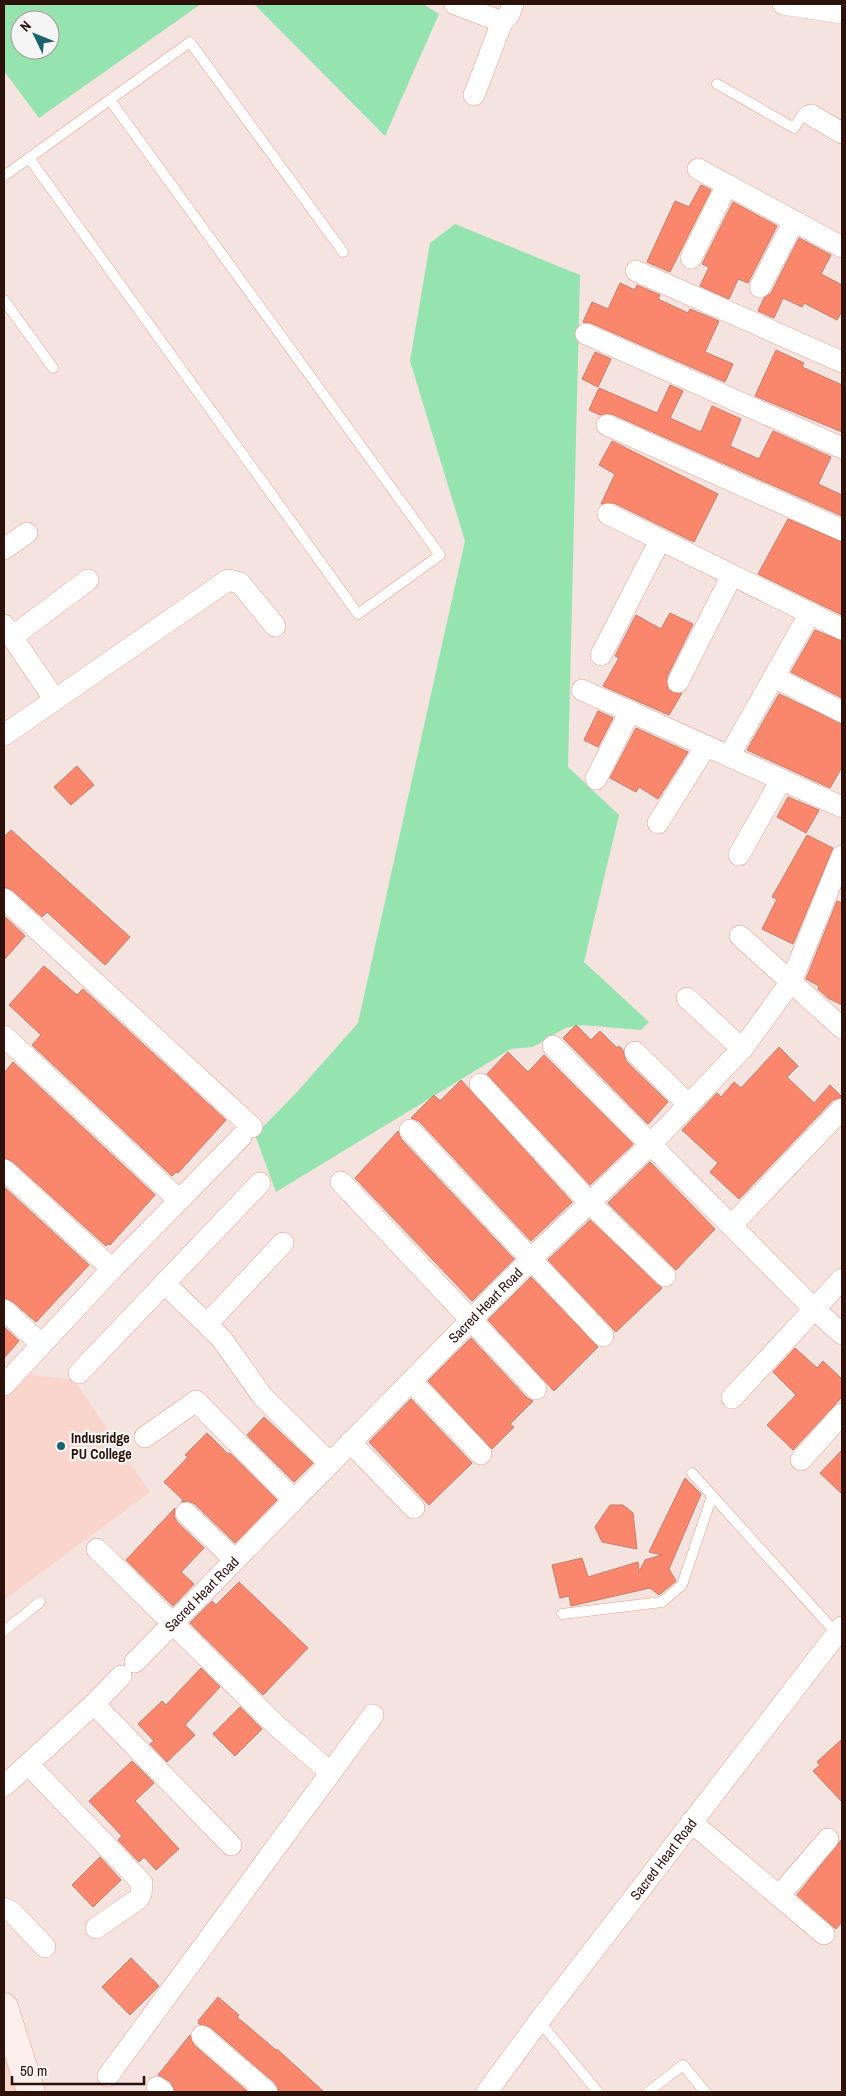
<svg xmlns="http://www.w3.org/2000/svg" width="846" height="2096" font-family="'Archivo Narrow',sans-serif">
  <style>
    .built { fill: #f9d5cc }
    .green { fill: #95e4af; fill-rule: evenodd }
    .building { fill: #fa866b; stroke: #c77d6c }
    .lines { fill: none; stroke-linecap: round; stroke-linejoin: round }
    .lane-casing { stroke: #ea9e8c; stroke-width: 11 }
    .street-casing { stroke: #ea9e8c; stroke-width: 22 }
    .secondary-casing { stroke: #ea9e8c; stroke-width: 29 }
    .lane { stroke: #fff; stroke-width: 10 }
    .street { stroke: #fff; stroke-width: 21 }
    .secondary { stroke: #fcefec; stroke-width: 28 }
    .poi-dot { fill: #1a6271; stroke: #f5f5f5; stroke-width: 2 }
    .labels { text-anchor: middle; stroke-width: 4.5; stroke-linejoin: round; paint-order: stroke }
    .street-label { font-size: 14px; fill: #2d110b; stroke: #f5f5f5 }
    .poi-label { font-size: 14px; font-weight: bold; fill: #2d110b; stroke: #f5f5f5; text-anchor: start }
  </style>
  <rect width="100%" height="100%" fill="#f4e3df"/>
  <g class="built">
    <path d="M 25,1374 L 74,1380 L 150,1492 L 4,1600 L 4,1396 Z"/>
    <path d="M 4,2054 L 16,2092 L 4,2092 Z"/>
  </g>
  <g class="green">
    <path d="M 4,4 L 201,4 L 39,118 L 4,71 ZM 20,20 L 50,20 L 50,50 L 20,50 Z"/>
    <path d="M 254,4 L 423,4 L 439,14 L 385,136 Z"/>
    <path d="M 455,224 L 580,275 L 568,767 L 619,815 L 584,962 L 649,1022 L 641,1030 L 582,1025 L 565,1028 L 533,1047 L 511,1049 L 276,1192 L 255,1135 L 297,1092 L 358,1023 L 465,541 L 410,361 L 430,243 Z"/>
  </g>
  <g class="building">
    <path d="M 701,185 L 711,190 L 670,272 L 647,262 L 675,201 L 689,207 Z"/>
    <path d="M 733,202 L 777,226 L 748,283 L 738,279 L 729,299 L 700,286 L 709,267 L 702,264 Z"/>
    <path d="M 799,238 L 831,255 L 821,274 L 842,285 L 842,311 L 837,320 L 804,303 L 802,307 L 783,298 L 774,318 L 758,311 L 764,298 L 771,293 Z"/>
    <path d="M 620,283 L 635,290 L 637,285 L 660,295 L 658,299 L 688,313 L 690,309 L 719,321 L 705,352 L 733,364 L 725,382 L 591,323 L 583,322 L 592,302 L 608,309 Z"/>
    <path d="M 776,350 L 804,363 L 802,367 L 842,385 L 842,432 L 755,396 Z"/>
    <path d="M 595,352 L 611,359 L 598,387 L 582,379 Z"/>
    <path d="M 670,385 L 683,391 L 670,418 L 701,432 L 712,406 L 741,419 L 730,446 L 759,459 L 773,431 L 831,457 L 818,484 L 842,495 L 842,516 L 612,414 L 600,415 L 589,410 L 599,388 L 657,413 Z"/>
    <path d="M 612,441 L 718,494 L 694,542 L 614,503 L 601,504 L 615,474 L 599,465 Z"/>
    <path d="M 788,519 L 842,542 L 842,615 L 758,574 Z"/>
    <path d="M 670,613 L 693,624 L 667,677 L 668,689 L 673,693 L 682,693 L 669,715 L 603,686 L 619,658 L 615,656 L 636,615 L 661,629 Z"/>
    <path d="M 815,630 L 842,641 L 842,698 L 791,672 Z"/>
    <path d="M 779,694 L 842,724 L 842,767 L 830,788 L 747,750 Z"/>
    <path d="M 598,711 L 613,718 L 598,747 L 584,740 Z"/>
    <path d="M 636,728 L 688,752 L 658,799 L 639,787 L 636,792 L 610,778 Z"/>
    <path d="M 77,766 L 94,785 L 71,805 L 54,787 Z"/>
    <path d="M 788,797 L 819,810 L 806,833 L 777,817 Z"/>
    <path d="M 11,830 L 130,937 L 105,965 L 47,912 L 42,917 L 12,890 L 4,887 L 4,837 Z"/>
    <path d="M 807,835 L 833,848 L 793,944 L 762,929 L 777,899 L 772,897 Z"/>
    <path d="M 837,901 L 842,903 L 842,1005 L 828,998 L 818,989 L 819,986 L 806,979 Z"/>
    <path d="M 4,916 L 25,936 L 4,960 Z"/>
    <path d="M 44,966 L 77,995 L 83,989 L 226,1120 L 178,1173 L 176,1172 L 172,1176 L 32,1045 L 41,1035 L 9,1005 Z"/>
    <path d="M 576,1025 L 591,1040 L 600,1031 L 617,1048 L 619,1046 L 623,1050 L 626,1061 L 668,1102 L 648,1124 L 563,1038 Z"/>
    <path d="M 779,1047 L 798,1066 L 787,1077 L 814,1103 L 830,1085 L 842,1097 L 833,1100 L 739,1199 L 710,1172 L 718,1163 L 682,1130 L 717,1093 L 721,1097 L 734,1082 L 741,1088 Z"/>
    <path d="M 508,1052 L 528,1072 L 544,1055 L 633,1144 L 590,1185 L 487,1074 Z"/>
    <path d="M 13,1062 L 155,1195 L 110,1245 L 108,1244 L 106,1246 L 12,1161 L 4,1158 L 4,1073 Z"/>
    <path d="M 461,1080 L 572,1202 L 531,1241 L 419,1121 L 411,1118 L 434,1095 L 440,1101 Z"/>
    <path d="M 398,1131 L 401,1139 L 514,1259 L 472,1301 L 355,1178 Z"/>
    <path d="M 650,1162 L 715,1229 L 676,1270 L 608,1203 Z"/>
    <path d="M 4,1187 L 89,1265 L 36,1322 L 12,1301 L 4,1298 Z"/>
    <path d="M 590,1220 L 662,1288 L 616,1332 L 548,1260 Z"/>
    <path d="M 531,1277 L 598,1347 L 554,1391 L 488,1320 Z"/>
    <path d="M 4,1327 L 19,1341 L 4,1358 Z"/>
    <path d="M 471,1338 L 527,1398 L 533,1401 L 510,1424 L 514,1427 L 492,1449 L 428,1381 Z"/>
    <path d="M 795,1348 L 817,1368 L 823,1361 L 842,1379 L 842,1397 L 793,1450 L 767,1425 L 796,1395 L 773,1372 Z"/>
    <path d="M 411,1399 L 472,1463 L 429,1505 L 369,1442 Z"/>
    <path d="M 264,1417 L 313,1463 L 294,1482 L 247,1435 Z"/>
    <path d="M 207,1433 L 228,1454 L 230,1453 L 277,1500 L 235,1543 L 195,1504 L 188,1501 L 181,1502 L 183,1500 L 164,1482 L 188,1457 L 185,1455 Z"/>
    <path d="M 842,1450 L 842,1494 L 820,1473 Z"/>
    <path d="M 685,1478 L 701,1494 L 669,1569 L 676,1581 L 659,1595 L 650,1588 L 571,1606 L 569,1596 L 560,1598 L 552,1565 L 582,1558 L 588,1577 L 638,1562 L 639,1572 L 645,1560 L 662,1555 L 649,1552 Z"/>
    <path d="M 610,1505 L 623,1505 L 633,1513 L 637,1549 L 602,1542 L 595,1527 Z"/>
    <path d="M 175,1508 L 174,1516 L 177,1522 L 204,1548 L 181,1572 L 194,1584 L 173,1606 L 126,1560 Z"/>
    <path d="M 239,1582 L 308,1648 L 263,1695 L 190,1623 L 212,1601 L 216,1605 Z"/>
    <path d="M 201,1668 L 220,1687 L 185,1725 L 195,1735 L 167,1762 L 150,1744 L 154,1741 L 138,1724 L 162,1701 L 166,1705 Z"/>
    <path d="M 240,1707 L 262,1729 L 235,1756 L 213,1734 Z"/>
    <path d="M 842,1739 L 842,1802 L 813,1771 L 820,1765 L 817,1762 Z"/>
    <path d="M 132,1761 L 154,1783 L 135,1801 L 179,1849 L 156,1870 L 144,1857 L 139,1862 L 118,1840 L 122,1836 L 89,1801 Z"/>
    <path d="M 842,1839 L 842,1922 L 836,1929 L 797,1895 Z"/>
    <path d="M 100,1857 L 121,1880 L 93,1907 L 72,1885 Z"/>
    <path d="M 131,1958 L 159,1986 L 130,2015 L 102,1987 Z"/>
    <path d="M 218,1997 L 239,2015 L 237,2017 L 276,2050 L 277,2049 L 324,2092 L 279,2092 L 275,2083 L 210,2027 L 199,2024 L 198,2021 Z"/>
    <path d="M 190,2035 L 194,2045 L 248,2092 L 175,2092 L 171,2082 L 158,2075 Z"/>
  </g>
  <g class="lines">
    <g class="lane-casing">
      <g id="lane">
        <path d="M 717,84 L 794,128 L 804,112 L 810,115"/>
        <path d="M 29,158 L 358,614 L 440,555 L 110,100"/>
        <path d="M 4,176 L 190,42 L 343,252"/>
        <path d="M 4,300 L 53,368"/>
        <path d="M 692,1473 L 837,1634"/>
        <path d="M 562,1614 L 662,1602 L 682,1585 L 712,1496"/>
        <path d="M 4,1631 L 40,1602"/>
        <path d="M 539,2021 L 598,2092"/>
        <path d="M 648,2092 L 683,2065 L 705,2092"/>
      </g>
    </g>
    <g class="street-casing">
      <g id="street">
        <path d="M 455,4 L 502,22 L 509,15 L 513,4"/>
        <path d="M 783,4 L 842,13"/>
        <path d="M 474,95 L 502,22"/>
        <path d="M 811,115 L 842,133"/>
        <path d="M 698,169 L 842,247"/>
        <path d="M 691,258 L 727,185"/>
        <path d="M 636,271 L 842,362"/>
        <path d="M 760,287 L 794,221"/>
        <path d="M 586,334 L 842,448"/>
        <path d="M 607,425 L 842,530"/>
        <path d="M 608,514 L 842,629"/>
        <path d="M 4,549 L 27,533"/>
        <path d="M 4,625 L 55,700"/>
        <path d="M 12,637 L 88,580"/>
        <path d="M 601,655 L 660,540"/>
        <path d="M 774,677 L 842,712"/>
        <path d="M 678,682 L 732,575"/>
        <path d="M 582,690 L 842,807"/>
        <path d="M 4,735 L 228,580 L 240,583 L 275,626"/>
        <path d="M 729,756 L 810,613"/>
        <path d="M 596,779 L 630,711"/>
        <path d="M 658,823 L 706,746"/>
        <path d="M 739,855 L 781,780"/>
        <path d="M 4,899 L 252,1127"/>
        <path d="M 740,936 L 842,1028"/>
        <path d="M 687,998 L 742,1049"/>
        <path d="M 4,1036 L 179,1200"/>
        <path d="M 553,1046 L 813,1308 L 842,1334"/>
        <path d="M 635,1052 L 689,1105"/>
        <path d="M 480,1084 L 590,1203 L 665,1276"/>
        <path d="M 410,1130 L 603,1336"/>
        <path d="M 4,1170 L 112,1269"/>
        <path d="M 341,1182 L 536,1389"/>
        <path d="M 731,1226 L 842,1109"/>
        <path d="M 164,1283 L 221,1338 L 263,1397 L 330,1463"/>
        <path d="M 4,1310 L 41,1344"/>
        <path d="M 207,1324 L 283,1243"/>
        <path d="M 79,1373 L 260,1183"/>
        <path d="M 411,1381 L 481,1454"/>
        <path d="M 4,1385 L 112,1269 L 241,1137"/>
        <path d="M 732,1398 L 842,1279"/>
        <path d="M 145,1437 L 196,1401 L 294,1500"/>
        <path d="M 350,1442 L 414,1508"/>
        <path d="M 801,1460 L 842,1414"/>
        <path d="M 186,1513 L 235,1560"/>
        <path d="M 97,1549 L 279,1728 L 330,1772"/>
        <path id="s1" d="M 135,1662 L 531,1259 L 650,1145 L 742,1049 L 791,982 L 842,856"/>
        <path d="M 94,1704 L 231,1845"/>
        <path d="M 28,1764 L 142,1883 L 141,1894 L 138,1899 L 96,1928"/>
        <path d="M 4,1786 L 94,1704 L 121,1676"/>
        <path d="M 691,1822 L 824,1934"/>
        <path d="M 779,1896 L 828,1839"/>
        <path d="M 4,1908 L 12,1912 L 45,1947"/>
        <path d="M 202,2036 L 267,2092"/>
        <path d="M 108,2076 L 373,1715"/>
        <path d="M 157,2087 L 163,2092"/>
        <path id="s2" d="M 487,2092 L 539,2021 L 842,1627"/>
      </g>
    </g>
    <g class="secondary-casing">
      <path id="secondary" d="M 4,2007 L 31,2092"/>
    </g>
    <use href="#lane" class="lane"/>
    <use href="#street" class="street"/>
    <use href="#secondary" class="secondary"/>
  </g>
  <circle class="poi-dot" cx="61" cy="1446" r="5"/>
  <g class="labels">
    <g class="street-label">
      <text dy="5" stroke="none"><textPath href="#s1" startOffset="500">Sacred Heart Road</textPath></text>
      <text dy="5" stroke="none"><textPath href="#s1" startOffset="95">Sacred Heart Road</textPath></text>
      <text dy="5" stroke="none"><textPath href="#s2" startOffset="292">Sacred Heart Road</textPath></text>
    </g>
    <g class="poi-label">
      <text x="71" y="1443">Indusridge<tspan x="71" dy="16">PU College</tspan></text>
    </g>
  </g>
  <rect width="846" height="2096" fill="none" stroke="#2d110b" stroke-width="10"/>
  <g transform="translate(35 35) rotate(313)"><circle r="24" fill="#f5f5f5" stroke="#a59a97"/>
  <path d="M0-4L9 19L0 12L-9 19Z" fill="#1a6271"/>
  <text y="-8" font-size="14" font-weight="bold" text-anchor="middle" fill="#2d110b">N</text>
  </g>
  <path d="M12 2076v8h132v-8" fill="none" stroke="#2d110b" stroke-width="2.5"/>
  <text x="20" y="2076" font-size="15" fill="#2d110b" stroke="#f5f5f5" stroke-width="4" paint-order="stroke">50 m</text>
</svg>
